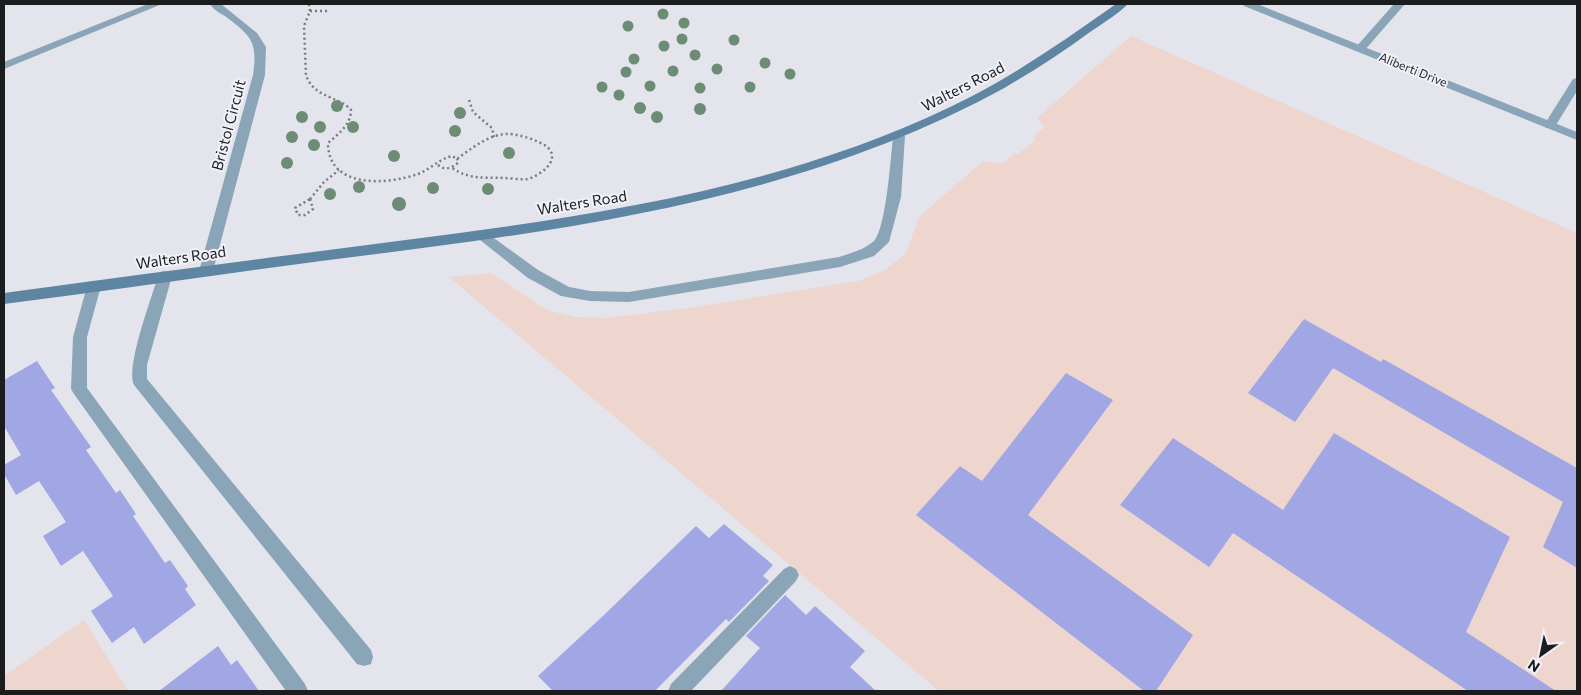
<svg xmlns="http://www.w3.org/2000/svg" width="1581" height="695" font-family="Commissioner,sans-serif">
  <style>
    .education { fill: #eed5cd }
    .building { fill: #a1a7e5 }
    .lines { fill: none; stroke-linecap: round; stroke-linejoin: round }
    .path { stroke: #7a7b7f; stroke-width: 2.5; stroke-dasharray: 2 3; stroke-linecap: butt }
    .service { fill: #8ba5b8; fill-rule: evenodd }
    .minor { fill: #8ba5b8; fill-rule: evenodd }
    .secondary { fill: #5e86a2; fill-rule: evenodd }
    .tree { fill: #6c8c76 }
    .labels { text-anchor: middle; stroke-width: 4; stroke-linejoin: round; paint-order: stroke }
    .far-street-label { font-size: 12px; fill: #1b1c1e; stroke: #f0f1f9 }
    .street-label { font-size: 15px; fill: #1b1c1e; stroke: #f0f1f9 }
  </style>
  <rect width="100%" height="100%" fill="#e3e4ec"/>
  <g class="education">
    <path d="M 1131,36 L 1577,233 L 1577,691 L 939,691 L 449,277 L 491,273 L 547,310 L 574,317 L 606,318 L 689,308 L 858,281 L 885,270 L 906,253 L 919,217 L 983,161 L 1001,164 L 1014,153 L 1018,154 L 1035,140 L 1033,137 L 1045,127 L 1037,118 Z"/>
    <path d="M 84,620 L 128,691 L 4,691 L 4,676 Z"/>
  </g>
  <g class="building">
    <path d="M 1304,319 L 1381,362 L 1383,359 L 1577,468 L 1577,568 L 1543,547 L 1563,502 L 1333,368 L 1295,422 L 1248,393 Z"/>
    <path d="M 37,361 L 55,388 L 51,390 L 91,447 L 86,450 L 116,493 L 120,490 L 136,514 L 133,516 L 165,563 L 170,560 L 188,586 L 185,589 L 196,605 L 144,644 L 134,627 L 112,643 L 91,611 L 113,596 L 83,551 L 61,566 L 43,536 L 66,522 L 39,481 L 16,495 L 4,474 L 4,465 L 21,455 L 4,426 L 4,380 Z"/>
    <path d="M 1066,373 L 1113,400 L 1028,515 L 1193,635 L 1156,691 L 1144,691 L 916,515 L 960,466 L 982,481 Z"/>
    <path d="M 1334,433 L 1510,537 L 1466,632 L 1556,691 L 1468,691 L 1233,533 L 1209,567 L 1120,505 L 1173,438 L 1283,510 Z"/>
    <path d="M 724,524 L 773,565 L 763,576 L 769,581 L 729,622 L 726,619 L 655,691 L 553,691 L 538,676 L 604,615 L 696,526 L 709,538 Z"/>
    <path d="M 785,595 L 806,615 L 815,606 L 865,651 L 850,667 L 876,691 L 721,691 L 760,648 L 746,636 Z"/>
    <path d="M 218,646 L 231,665 L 237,660 L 259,691 L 159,691 Z"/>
  </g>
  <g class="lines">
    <g class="path">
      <path d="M 309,4 L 310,11 L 304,26 L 306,76 L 311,85 L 319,92 L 346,105 L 351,110 C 351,125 338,134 328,143 C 328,189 387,185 418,174 C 431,169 439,159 452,156 L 457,159 C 472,148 489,134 508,134 C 519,134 545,142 550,150 C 559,163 537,177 527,179 C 519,180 511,178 504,178 C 482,177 471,180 452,168"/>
      <path d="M 310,11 L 328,11"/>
      <path d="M 469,100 L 473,112 L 492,128 L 494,137"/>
      <path d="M 438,165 C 445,171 451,168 458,163 L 457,159"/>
      <path d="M 310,199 L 313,209 L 305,215 L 298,215 L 295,208 Z"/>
      <path d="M 310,199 L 324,182 L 339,170"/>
    </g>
    <g class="service">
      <path d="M 1394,4 L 1405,4 L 1364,51 L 1356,51 L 1354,49 L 1356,47 Z"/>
      <path d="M 1577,78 L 1577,91 L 1556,125 L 1554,128 L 1546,128 L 1544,125 L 1573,79 Z"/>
      <path d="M 899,132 L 905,136 L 901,197 L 889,242 L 874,256 L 840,267 L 629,302 L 590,301 L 561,296 L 528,278 L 475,236 L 477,233 L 487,233 L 538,270 L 569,287 L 590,291 L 629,292 L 839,257 C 851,253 864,250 874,241 C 886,229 891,156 893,136 Z"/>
      <path d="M 165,271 L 170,272 L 172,276 L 147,365 L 147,379 L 371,650 L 373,657 L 371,664 L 364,666 L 357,664 L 134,385 C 125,368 152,297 158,276 L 160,272 Z"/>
      <path d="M 94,281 L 99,282 L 101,286 L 87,337 L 87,388 L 305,684 L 308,691 L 286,691 L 74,394 L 71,389 L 73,337 L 87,286 L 89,282 Z"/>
      <path d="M 790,566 L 796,569 L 799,575 L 796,581 L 691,691 L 668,691 L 671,684 L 784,569 Z"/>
    </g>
    <g class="minor">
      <path d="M 148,4 L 162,4 L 4,69 L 4,62 Z"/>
      <path d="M 210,4 L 221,4 L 257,33 L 266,47 L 265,75 L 213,271 L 211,275 L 206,276 L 201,275 L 199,271 L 253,75 C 258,41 251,36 225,16 C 219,13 213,9 210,4 Z"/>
      <path d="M 1243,4 L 1257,4 L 1577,132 L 1577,140 L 1244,6 Z"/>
    </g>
    <path class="secondary" d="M 1116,4 L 1128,4 C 1117,15 1103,23 1090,32 C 1063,52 1035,70 1006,87 C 793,204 558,231 321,261 C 215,275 110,291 4,304 L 4,293 C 135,275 267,258 398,241 C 585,217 776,190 948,108 C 1008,80 1062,42 1116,4 Z"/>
  </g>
  <g class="tree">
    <circle cx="663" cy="14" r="5.5"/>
    <circle cx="684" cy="23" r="5.5"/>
    <circle cx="628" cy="26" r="5.5"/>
    <circle cx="682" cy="39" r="5.5"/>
    <circle cx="734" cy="40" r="5.5"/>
    <circle cx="664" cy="46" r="5.5"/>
    <circle cx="695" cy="55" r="5.5"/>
    <circle cx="634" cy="59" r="5.5"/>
    <circle cx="765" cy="63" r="5.5"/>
    <circle cx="717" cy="69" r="5.5"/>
    <circle cx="673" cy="71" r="5.5"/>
    <circle cx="626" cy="72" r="5.5"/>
    <circle cx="790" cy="74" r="5.5"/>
    <circle cx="650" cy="86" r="5.5"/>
    <circle cx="602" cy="87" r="5.5"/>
    <circle cx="750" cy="87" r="5.5"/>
    <circle cx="700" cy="88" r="5.5"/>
    <circle cx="619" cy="95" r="5.5"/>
    <circle cx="337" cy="106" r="6"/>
    <circle cx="640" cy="108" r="6"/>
    <circle cx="700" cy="109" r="6"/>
    <circle cx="460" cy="113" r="6"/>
    <circle cx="302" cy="117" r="6"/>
    <circle cx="657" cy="117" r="6"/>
    <circle cx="320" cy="127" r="6"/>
    <circle cx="353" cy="127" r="6"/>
    <circle cx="455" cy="131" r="6"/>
    <circle cx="292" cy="137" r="6"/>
    <circle cx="314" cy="145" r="6"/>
    <circle cx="509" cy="153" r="6"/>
    <circle cx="394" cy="156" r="6"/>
    <circle cx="287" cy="163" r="6"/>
    <circle cx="359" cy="187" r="6"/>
    <circle cx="433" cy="188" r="6"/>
    <circle cx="488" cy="189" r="6"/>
    <circle cx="330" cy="194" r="6"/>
    <circle cx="399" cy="204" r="7"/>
  </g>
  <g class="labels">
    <g class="far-street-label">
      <text transform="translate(1413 70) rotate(22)" y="4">Aliberti Drive</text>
    </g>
    <g class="street-label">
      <text transform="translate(963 87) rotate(-27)" y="5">Walters Road</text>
      <text transform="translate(229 125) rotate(-75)" y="5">Bristol Circuit</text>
      <text transform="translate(582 203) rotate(-9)" y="5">Walters Road</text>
      <text transform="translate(181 258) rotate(-8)" y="5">Walters Road</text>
    </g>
  </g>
  <rect width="1581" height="695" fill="none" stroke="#1b1c1e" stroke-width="10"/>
  <g transform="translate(1541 655) rotate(213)" stroke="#f0f1f9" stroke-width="4" paint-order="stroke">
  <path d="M0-4L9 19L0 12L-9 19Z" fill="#1b1c1e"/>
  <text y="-8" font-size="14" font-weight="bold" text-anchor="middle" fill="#1b1c1e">N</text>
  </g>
</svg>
